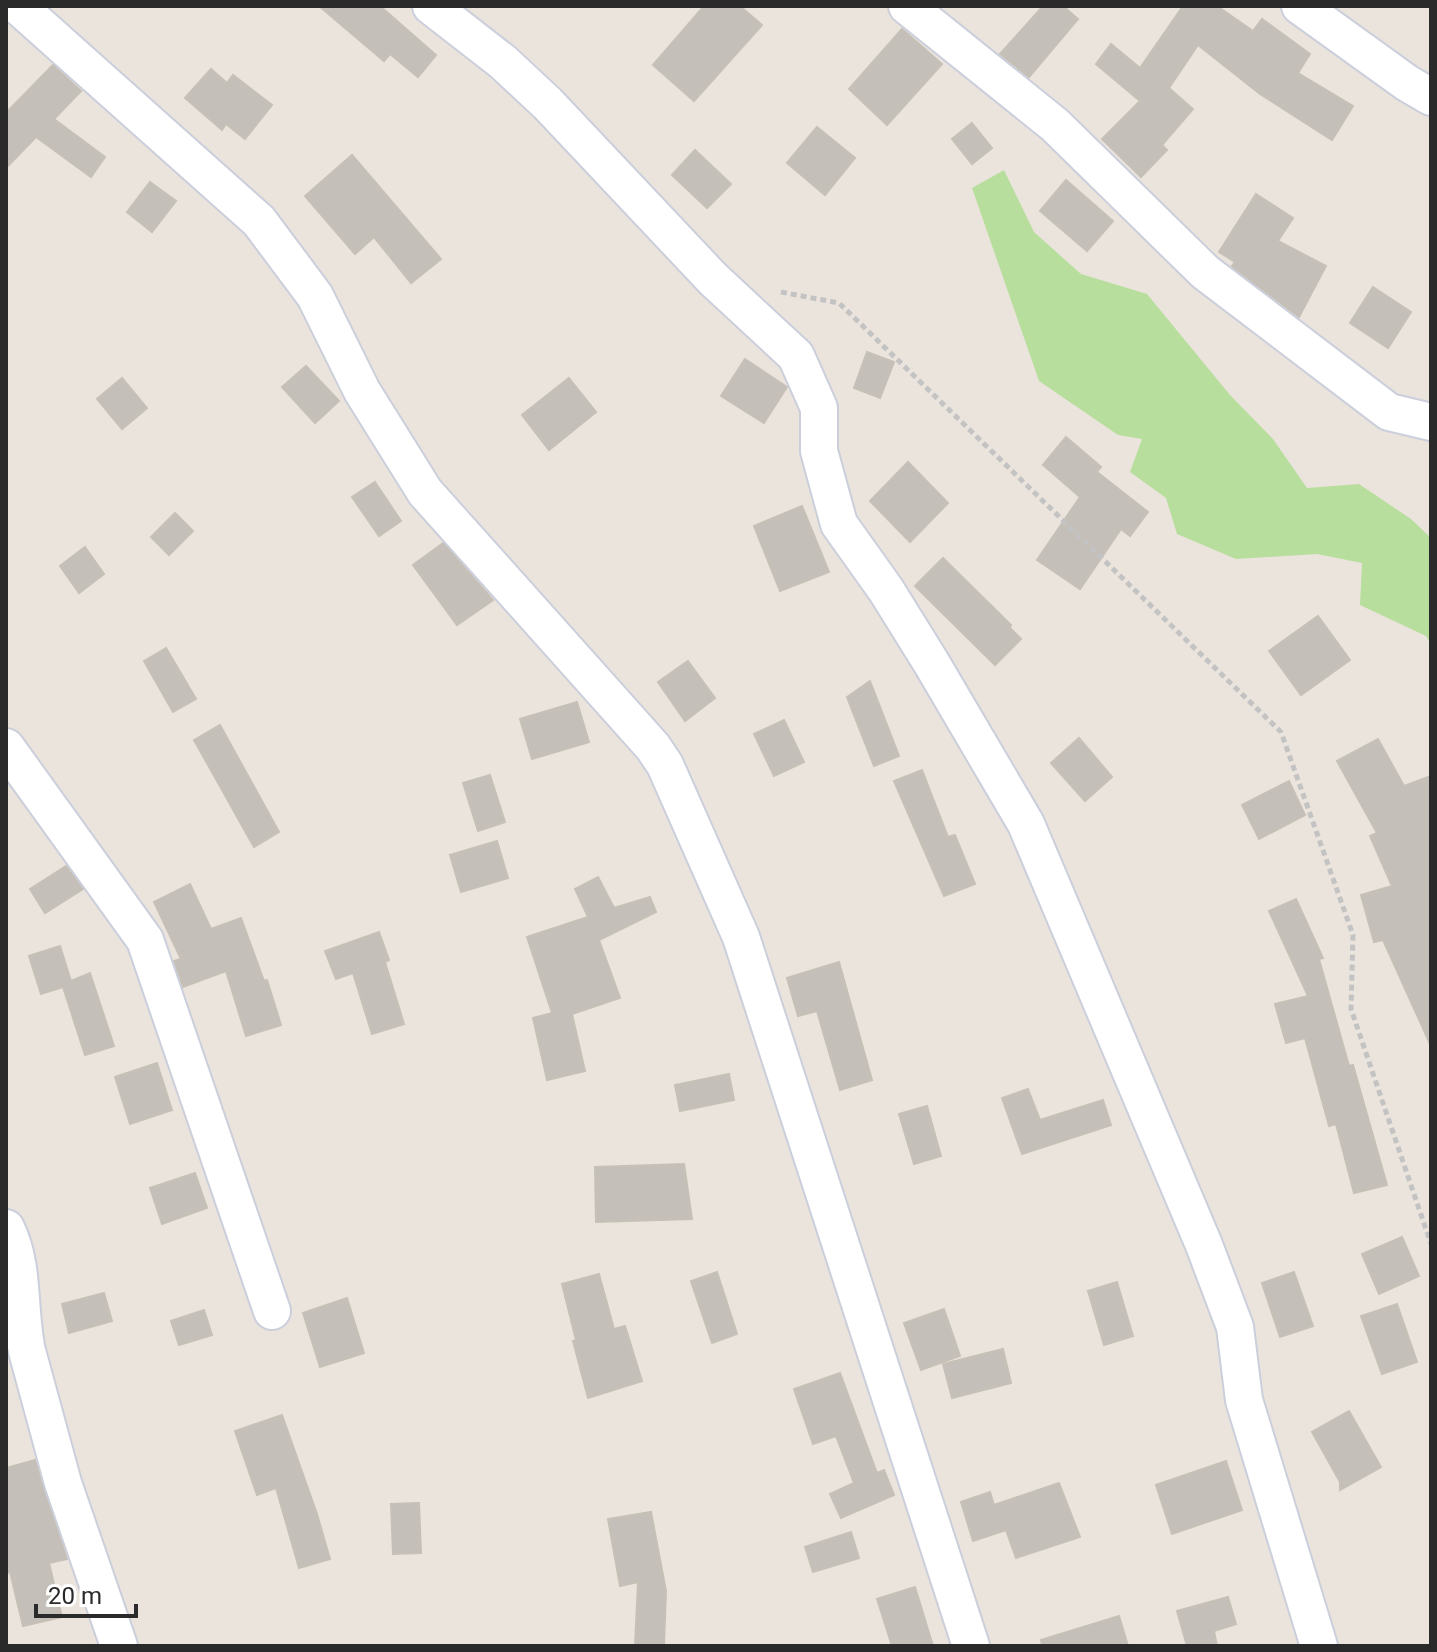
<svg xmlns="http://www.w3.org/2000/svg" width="1437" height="1652" font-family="Roboto,sans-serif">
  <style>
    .green { fill: #b8de9d }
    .building { fill: #c4bfb8; stroke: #c6c0b7; stroke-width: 2 }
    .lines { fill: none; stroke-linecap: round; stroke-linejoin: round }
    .minor-casing { stroke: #cbcfdb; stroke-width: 40 }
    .path { stroke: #c3c3c3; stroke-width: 5; stroke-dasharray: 6 4; stroke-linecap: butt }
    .minor { stroke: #fff; stroke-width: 36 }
  </style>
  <rect width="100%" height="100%" fill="#ebe4dd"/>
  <path class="green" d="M 1004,170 L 1034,232 L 1081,274 L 1147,294 L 1230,395 L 1273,439 L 1307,488 L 1359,484 L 1411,519 L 1431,538 L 1431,644 L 1426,636 L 1360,605 L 1362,563 L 1317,554 L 1236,559 L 1177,534 L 1166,498 L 1130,472 L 1142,439 L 1118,435 L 1039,381 L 972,188 Z"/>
  <g class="building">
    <path d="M 319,6 L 380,6 L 436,55 L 418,77 L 390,54 L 384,61 Z"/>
    <path d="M 704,6 L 740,6 L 762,25 L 694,101 L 653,65 Z"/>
    <path d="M 1043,6 L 1063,6 L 1078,19 L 1029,77 L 1000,54 Z"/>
    <path d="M 1183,6 L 1217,6 L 1253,31 L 1262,19 L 1310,54 L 1298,73 L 1353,106 L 1332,140 L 1260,94 L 1198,45 L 1169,88 L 1193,109 L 1162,145 L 1167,150 L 1141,177 L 1102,139 L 1140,101 L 1096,64 L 1111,44 L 1140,68 Z"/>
    <path d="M 902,29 L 942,64 L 887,125 L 849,89 Z"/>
    <path d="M 53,65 L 81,91 L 54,119 L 105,157 L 91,177 L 36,137 L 6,168 L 6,113 Z"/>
    <path d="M 211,69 L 227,83 L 233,75 L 272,105 L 245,139 L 226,124 L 222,130 L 185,98 Z"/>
    <path d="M 972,123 L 992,148 L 972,164 L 952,139 Z"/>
    <path d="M 817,127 L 855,158 L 825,195 L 787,163 Z"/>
    <path d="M 695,150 L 731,184 L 707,208 L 672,175 Z"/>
    <path d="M 352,155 L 441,259 L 411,283 L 374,237 L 355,254 L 305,196 Z"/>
    <path d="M 1066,180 L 1113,221 L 1087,251 L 1040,211 Z"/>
    <path d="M 150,182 L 176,201 L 152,232 L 127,212 Z"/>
    <path d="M 1256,194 L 1293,218 L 1278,241 L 1326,266 L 1299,317 L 1234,268 L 1232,266 L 1235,262 L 1219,252 Z"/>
    <path d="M 1373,287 L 1411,312 L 1388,348 L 1350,323 Z"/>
    <path d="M 867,352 L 894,362 L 880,398 L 854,388 Z"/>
    <path d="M 745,359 L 787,387 L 764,423 L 721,396 Z"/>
    <path d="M 306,366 L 339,401 L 315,423 L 282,387 Z"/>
    <path d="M 122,378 L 147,408 L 122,429 L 97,399 Z"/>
    <path d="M 569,378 L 596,412 L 549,450 L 522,415 Z"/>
    <path d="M 1066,437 L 1101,467 L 1097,472 L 1148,512 L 1130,536 L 1121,529 L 1080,589 L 1037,560 L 1080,497 L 1043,465 Z"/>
    <path d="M 908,462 L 948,503 L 910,542 L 870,501 Z"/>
    <path d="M 375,482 L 401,521 L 379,536 L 352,497 Z"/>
    <path d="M 802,506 L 829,572 L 780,591 L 754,526 Z"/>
    <path d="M 175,513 L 193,531 L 169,555 L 151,537 Z"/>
    <path d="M 443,543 L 493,600 L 457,625 L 413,565 Z"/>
    <path d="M 85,547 L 104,574 L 79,593 L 60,566 Z"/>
    <path d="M 943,558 L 1011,625 L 1010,628 L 1021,639 L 995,665 L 915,586 Z"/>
    <path d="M 1318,616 L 1350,660 L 1301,695 L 1269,651 Z"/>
    <path d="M 166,648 L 196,699 L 173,712 L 144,661 Z"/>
    <path d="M 688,661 L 715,698 L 685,721 L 658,682 Z"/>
    <path d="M 870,681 L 899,756 L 874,766 L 847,697 Z"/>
    <path d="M 577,702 L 589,742 L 532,759 L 520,719 Z"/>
    <path d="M 784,720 L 804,762 L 774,776 L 754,734 Z"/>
    <path d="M 220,725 L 279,832 L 254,847 L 194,740 Z"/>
    <path d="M 1079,738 L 1112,777 L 1085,801 L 1051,763 Z"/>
    <path d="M 1378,739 L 1404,786 L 1431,776 L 1431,1046 L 1383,940 L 1374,942 L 1361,895 L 1392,886 L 1370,836 L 1377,833 L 1337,761 Z"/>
    <path d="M 922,770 L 948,837 L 955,835 L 975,884 L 944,896 L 894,781 Z"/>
    <path d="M 490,775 L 505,822 L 478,831 L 463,783 Z"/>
    <path d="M 1289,781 L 1305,815 L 1259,839 L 1242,805 Z"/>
    <path d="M 497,841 L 508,878 L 461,892 L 450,855 Z"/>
    <path d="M 66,866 L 83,889 L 45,913 L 30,889 Z"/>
    <path d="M 598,877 L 614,908 L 650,897 L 656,912 L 599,940 L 620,998 L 572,1014 L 585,1071 L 547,1080 L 533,1018 L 552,1013 L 527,937 L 588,917 L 575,889 Z"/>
    <path d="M 190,884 L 211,929 L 241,918 L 264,981 L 267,980 L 281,1025 L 246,1036 L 226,971 L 183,987 L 174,961 L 181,959 L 154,902 Z"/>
    <path d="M 1296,899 L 1323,958 L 1319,959 L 1349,1066 L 1353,1065 L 1387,1185 L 1354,1193 L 1336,1124 L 1329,1126 L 1305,1038 L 1286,1043 L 1275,1004 L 1308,996 L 1269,911 Z"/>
    <path d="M 379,932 L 389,960 L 385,962 L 404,1024 L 372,1034 L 353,973 L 336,979 L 325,951 Z"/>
    <path d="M 60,946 L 71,981 L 90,973 L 114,1046 L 85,1055 L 63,987 L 41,994 L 29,956 Z"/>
    <path d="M 839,962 L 872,1080 L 840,1090 L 817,1011 L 798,1016 L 787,978 Z"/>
    <path d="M 157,1063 L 172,1110 L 130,1124 L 115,1077 Z"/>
    <path d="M 729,1074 L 734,1100 L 680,1111 L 675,1085 Z"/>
    <path d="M 1028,1089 L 1040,1120 L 1103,1100 L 1111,1125 L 1022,1154 L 1002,1098 Z"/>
    <path d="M 927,1106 L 941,1156 L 914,1164 L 899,1114 Z"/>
    <path d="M 684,1164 L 692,1219 L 596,1222 L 595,1167 Z"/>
    <path d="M 195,1173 L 207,1208 L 162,1224 L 150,1188 Z"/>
    <path d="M 1402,1237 L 1419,1276 L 1379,1294 L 1362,1254 Z"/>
    <path d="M 717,1272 L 737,1334 L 712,1343 L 691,1281 Z"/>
    <path d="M 1294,1272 L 1313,1326 L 1280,1337 L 1262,1283 Z"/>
    <path d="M 599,1274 L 614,1329 L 625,1326 L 642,1381 L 588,1398 L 573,1341 L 576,1340 L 562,1284 Z"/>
    <path d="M 1117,1282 L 1133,1336 L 1104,1345 L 1088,1291 Z"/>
    <path d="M 104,1293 L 112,1321 L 69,1333 L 62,1304 Z"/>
    <path d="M 347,1298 L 364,1353 L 320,1367 L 303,1313 Z"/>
    <path d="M 1397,1304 L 1417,1362 L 1382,1374 L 1361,1316 Z"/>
    <path d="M 944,1309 L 960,1356 L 921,1370 L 904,1323 Z"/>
    <path d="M 204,1310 L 212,1335 L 179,1345 L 171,1321 Z"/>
    <path d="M 1003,1349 L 1011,1383 L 952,1398 L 943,1364 Z"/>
    <path d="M 840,1373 L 877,1473 L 884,1470 L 894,1495 L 841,1518 L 830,1494 L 854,1483 L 836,1436 L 813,1444 L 794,1389 Z"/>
    <path d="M 1349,1411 L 1381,1467 L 1340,1490 L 1340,1482 L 1312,1432 Z"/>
    <path d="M 282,1415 L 317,1514 L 330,1559 L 299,1568 L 276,1488 L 257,1495 L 235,1431 Z"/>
    <path d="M 35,1460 L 67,1559 L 49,1563 L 62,1617 L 23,1626 L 10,1572 L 6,1573 L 6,1468 Z"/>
    <path d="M 1226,1461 L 1242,1510 L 1172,1534 L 1156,1485 Z"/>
    <path d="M 1059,1483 L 1080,1537 L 1016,1558 L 1006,1530 L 973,1541 L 961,1502 L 990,1492 L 994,1505 Z"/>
    <path d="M 419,1503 L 421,1553 L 393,1554 L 391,1504 Z"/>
    <path d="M 651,1512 L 666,1591 L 664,1646 L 635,1646 L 638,1582 L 620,1586 L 608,1519 Z"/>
    <path d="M 851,1532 L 859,1558 L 813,1572 L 805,1547 Z"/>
    <path d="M 915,1587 L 933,1646 L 892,1646 L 877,1599 Z"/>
    <path d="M 1228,1597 L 1236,1624 L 1214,1631 L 1217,1646 L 1187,1646 L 1177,1611 Z"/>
    <path d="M 1119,1616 L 1128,1646 L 1042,1646 L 1041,1640 Z"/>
  </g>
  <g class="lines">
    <g class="minor-casing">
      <g id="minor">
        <path d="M 18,6 L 259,221 L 315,296 L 362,391 L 425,492 L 653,747 L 665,765 L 741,937 L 971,1646"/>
        <path d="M 431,6 L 503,62 L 548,104 L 713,279 L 796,356 L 819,408 L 819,451 L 839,524 L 886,590 L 932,664 L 1026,824 L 1204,1245 L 1235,1327 L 1244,1400 L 1319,1646"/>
        <path d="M 907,6 L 1055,125 L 1205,272 L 1389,412 L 1431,422"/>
        <path d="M 1300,6 L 1407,83 L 1431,97"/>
        <path d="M 6,747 L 145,940 L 272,1311"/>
        <path d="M 6,1228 C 25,1266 18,1310 27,1351 L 63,1483 L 119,1646"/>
      </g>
    </g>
    <path class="path" d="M 781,292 L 839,303 L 1281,732 L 1353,935 L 1351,1009 L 1431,1244"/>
    <use href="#minor" class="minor"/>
  </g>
  <rect width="1437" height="1652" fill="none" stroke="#2a2a2a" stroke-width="16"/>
  <path d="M36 1604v12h100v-12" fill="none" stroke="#2a2a2a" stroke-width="4"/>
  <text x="48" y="1604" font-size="24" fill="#2a2a2a" stroke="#ffffff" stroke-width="6" paint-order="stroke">20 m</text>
</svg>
